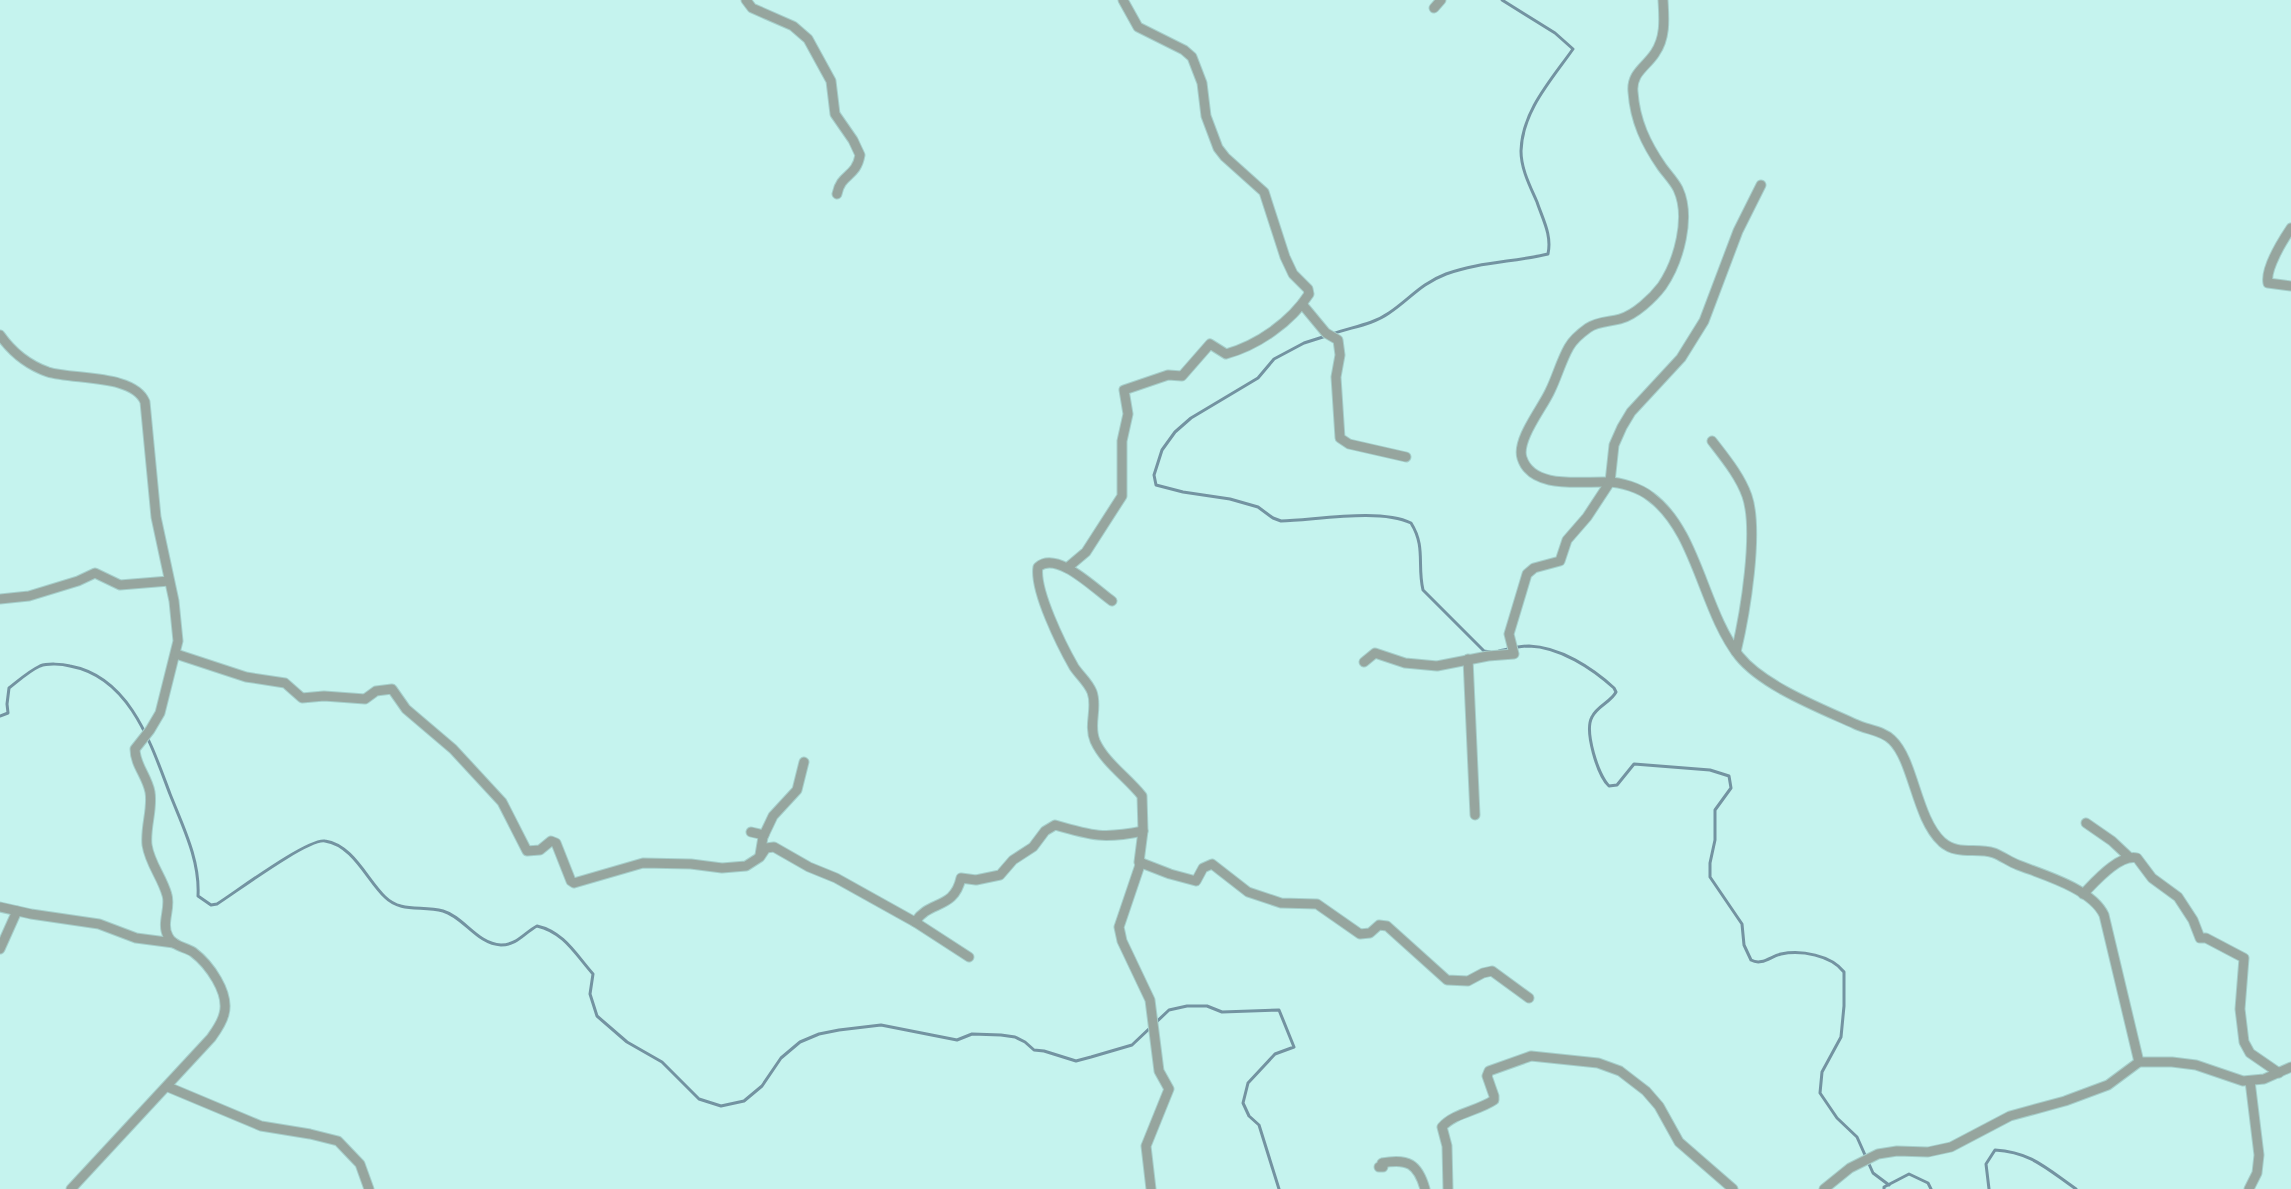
<svg xmlns="http://www.w3.org/2000/svg" width="2291" height="1189" font-family="Ubuntu,sans-serif">
  <style>
    .lines { fill: none; stroke-linecap: round; stroke-linejoin: round }
    .stream { stroke: #7393a1; stroke-width: 3 }
    .street-casing { stroke: #a5ceca; stroke-width: 11 }
    .street { stroke: #96a59e; stroke-width: 9 }
  </style>
  <rect width="100%" height="100%" fill="#c5f3ee"/>
  <g class="lines">
    <g class="stream">
      <path d="M 1332,334 C 1351,327 1372,325 1389,313 C 1410,299 1420,284 1446,274 C 1478,262 1515,262 1548,254 C 1552,235 1543,220 1537,202 C 1530,186 1521,169 1521,151 C 1522,111 1552,79 1573,49 L 1555,33 L 1502,0"/>
      <path d="M 1326,336 L 1304,343 L 1274,359 L 1258,378 L 1191,418 L 1175,432 L 1162,450 L 1154,475 L 1156,485 L 1183,492 L 1230,499 L 1258,507 L 1273,518 L 1281,521 C 1316,520 1380,508 1411,523 C 1426,547 1417,565 1423,590 L 1484,651 L 1490,652"/>
      <path d="M 1499,651 C 1508,649 1519,646 1529,646 C 1560,647 1592,668 1614,688 L 1616,692 C 1611,702 1597,706 1592,717 C 1584,731 1598,776 1609,786 L 1617,785 L 1634,764 L 1710,770 L 1729,776 L 1731,788 L 1715,810 L 1715,840 L 1710,863 L 1710,877 L 1742,924 L 1744,945 L 1751,960 C 1762,966 1771,956 1781,954 C 1801,950 1831,955 1844,972 L 1844,1006 L 1841,1037 L 1822,1072 L 1820,1093 L 1837,1118 L 1857,1137 L 1873,1173 L 1889,1185"/>
      <path d="M 0,716 L 8,713 L 7,704 L 9,688 C 18,681 29,671 40,666 C 48,663 62,664 70,666 C 130,677 151,744 170,794 C 183,827 200,860 198,896 L 211,905 L 217,904 C 236,892 308,838 325,841 C 353,845 367,880 385,897 C 401,913 422,905 443,911 C 464,917 477,944 501,945 C 517,945 524,933 537,926 C 564,932 576,955 593,974 L 590,994 L 597,1016 L 627,1042 L 662,1062 L 699,1099 L 721,1106 L 744,1101 L 762,1086 L 781,1058 L 800,1042 L 819,1034 L 839,1030 L 881,1025 L 957,1040 L 972,1034 L 1001,1035 L 1015,1037 L 1025,1042 L 1034,1050 L 1044,1051 L 1076,1061 L 1091,1057 L 1132,1045 L 1169,1010 L 1187,1006 L 1207,1006 L 1222,1012 L 1279,1010 L 1294,1047 L 1275,1054 L 1248,1083 L 1243,1103 L 1249,1116 L 1259,1125 L 1279,1189"/>
      <path d="M 1884,1189 L 1884,1187 L 1909,1174 L 1928,1183 L 1931,1189"/>
      <path d="M 1989,1189 L 1986,1164 L 1995,1150 C 2031,1152 2047,1169 2076,1189"/>
    </g>
    <g class="street-casing">
      <g id="street">
        <path d="M 746,0 L 752,8 L 793,26 L 808,39 L 831,81 L 835,114 L 853,140 L 860,155 C 856,178 841,173 837,194"/>
        <path d="M 1663,0 C 1664,18 1666,37 1655,53 C 1646,67 1631,73 1633,92 C 1635,121 1646,144 1662,167 C 1667,174 1674,181 1678,189 C 1691,217 1679,261 1662,286 C 1653,298 1635,315 1620,319 C 1609,322 1598,321 1588,328 C 1581,333 1573,340 1569,347 C 1561,361 1557,377 1550,391 C 1543,407 1516,440 1522,458 C 1532,490 1582,481 1607,482 C 1621,482 1640,488 1651,497 C 1697,531 1703,610 1739,656 C 1763,686 1820,708 1855,724 C 1867,730 1882,730 1892,740 C 1914,761 1916,818 1942,842 C 1958,856 1976,847 1994,853 C 2002,856 2010,862 2018,865 C 2044,875 2092,889 2104,915 L 2139,1062"/>
        <path d="M 1434,8 L 1441,0"/>
        <path d="M 2291,228 C 2283,240 2265,269 2268,283 L 2291,286"/>
        <path d="M 1302,304 L 1326,333 L 1338,340 L 1340,355 L 1336,377 L 1340,438 L 1349,444 L 1406,457"/>
        <path d="M 0,335 C 12,352 28,365 48,372 C 73,380 134,374 145,402 L 156,517 L 174,601 L 178,641 L 160,713 L 150,730 L 135,749 C 135,765 147,776 150,792 C 153,809 145,827 147,845 C 150,864 162,877 167,895 C 171,908 161,923 168,936 C 172,946 185,947 193,952 C 209,964 230,993 224,1014 C 222,1023 216,1031 211,1038 L 71,1189"/>
        <path d="M 1712,441 C 1725,458 1740,476 1747,496 C 1759,531 1745,614 1736,652"/>
        <path d="M 1067,568 L 1086,552 L 1122,496 L 1122,441 L 1128,414 L 1124,390 L 1168,375 L 1182,376 L 1210,344 L 1226,354 C 1258,345 1291,322 1309,294 L 1308,289 L 1293,274 L 1285,257 L 1264,192 L 1225,157 L 1218,148 L 1206,116 L 1202,83 L 1192,57 L 1184,50 L 1138,27 L 1123,0"/>
        <path d="M 0,599 L 29,596 L 78,581 L 95,573 L 120,585 L 169,581"/>
        <path d="M 1112,601 C 1096,590 1057,550 1038,567 C 1034,590 1062,646 1074,667 C 1080,676 1088,682 1092,692 C 1098,708 1088,724 1095,741 C 1105,763 1127,777 1142,796 L 1143,831 L 1139,862 L 1170,874 L 1196,881 L 1203,868 L 1212,864 L 1248,892 L 1281,903 L 1317,904 L 1360,934 L 1370,933 L 1379,925 L 1387,926 L 1447,980 L 1468,981 L 1483,973 L 1492,971 L 1529,998"/>
        <path d="M 176,654 L 246,677 L 285,683 L 302,698 L 324,696 L 365,699 L 376,691 L 392,689 L 406,709 L 453,749 L 502,802 L 527,851 L 540,850 L 551,841 L 556,843 L 571,881 L 574,883 L 643,863 L 691,864 L 722,868 L 746,866 L 760,857 L 766,848 L 774,847 L 809,867 L 836,878 L 915,922 C 929,900 954,910 961,878 L 976,880 L 1000,875 L 1013,860 L 1033,847 L 1045,831 L 1055,825 C 1093,836 1104,839 1143,831"/>
        <path d="M 1468,659 L 1475,815"/>
        <path d="M 1364,662 L 1375,653 L 1405,663 L 1437,666 L 1488,656 L 1514,654 L 1509,634 L 1527,574 L 1534,568 L 1560,561 L 1567,540 L 1587,517 L 1610,482 L 1614,445 L 1622,427 L 1631,412 L 1681,358 L 1704,321 L 1738,231 L 1761,185"/>
        <path d="M 2086,823 L 2112,841 L 2129,857"/>
        <path d="M 751,832 L 764,835"/>
        <path d="M 760,855 L 763,837 L 773,816 L 797,790 L 804,762"/>
        <path d="M 1141,862 L 1119,927 L 1122,941 L 1150,1000 L 1159,1071 L 1169,1089 L 1146,1146 L 1151,1189"/>
        <path d="M 2083,894 C 2095,882 2119,854 2137,858 L 2152,878 L 2178,897 L 2193,920 L 2200,938 L 2206,938 L 2244,958 L 2240,1009 L 2244,1042 L 2250,1053 L 2279,1073"/>
        <path d="M 0,907 L 31,914 L 99,924 L 136,938 L 174,943"/>
        <path d="M 915,922 L 969,957"/>
        <path d="M 0,949 L 17,911"/>
        <path d="M 168,1087 L 261,1126 L 310,1134 L 338,1141 L 360,1164 L 369,1189"/>
        <path d="M 1379,1167 L 1383,1167 L 1382,1163 C 1408,1158 1418,1164 1425,1189"/>
        <path d="M 1448,1189 L 1447,1146 L 1442,1127 C 1454,1113 1478,1111 1494,1100 L 1494,1096 L 1487,1076 L 1489,1071 L 1531,1056 L 1598,1063 L 1620,1071 L 1646,1091 L 1659,1106 L 1679,1142 L 1733,1189"/>
        <path d="M 1824,1189 L 1850,1168 L 1878,1154 L 1897,1151 L 1928,1152 L 1951,1147 L 2010,1116 L 2065,1101 L 2108,1085 L 2139,1062 L 2172,1062 L 2196,1065 L 2243,1081 L 2264,1079 L 2291,1067"/>
        <path d="M 2249,1189 L 2257,1173 L 2259,1155 L 2250,1081"/>
      </g>
    </g>
    <use href="#street" class="street"/>
  </g>
</svg>
